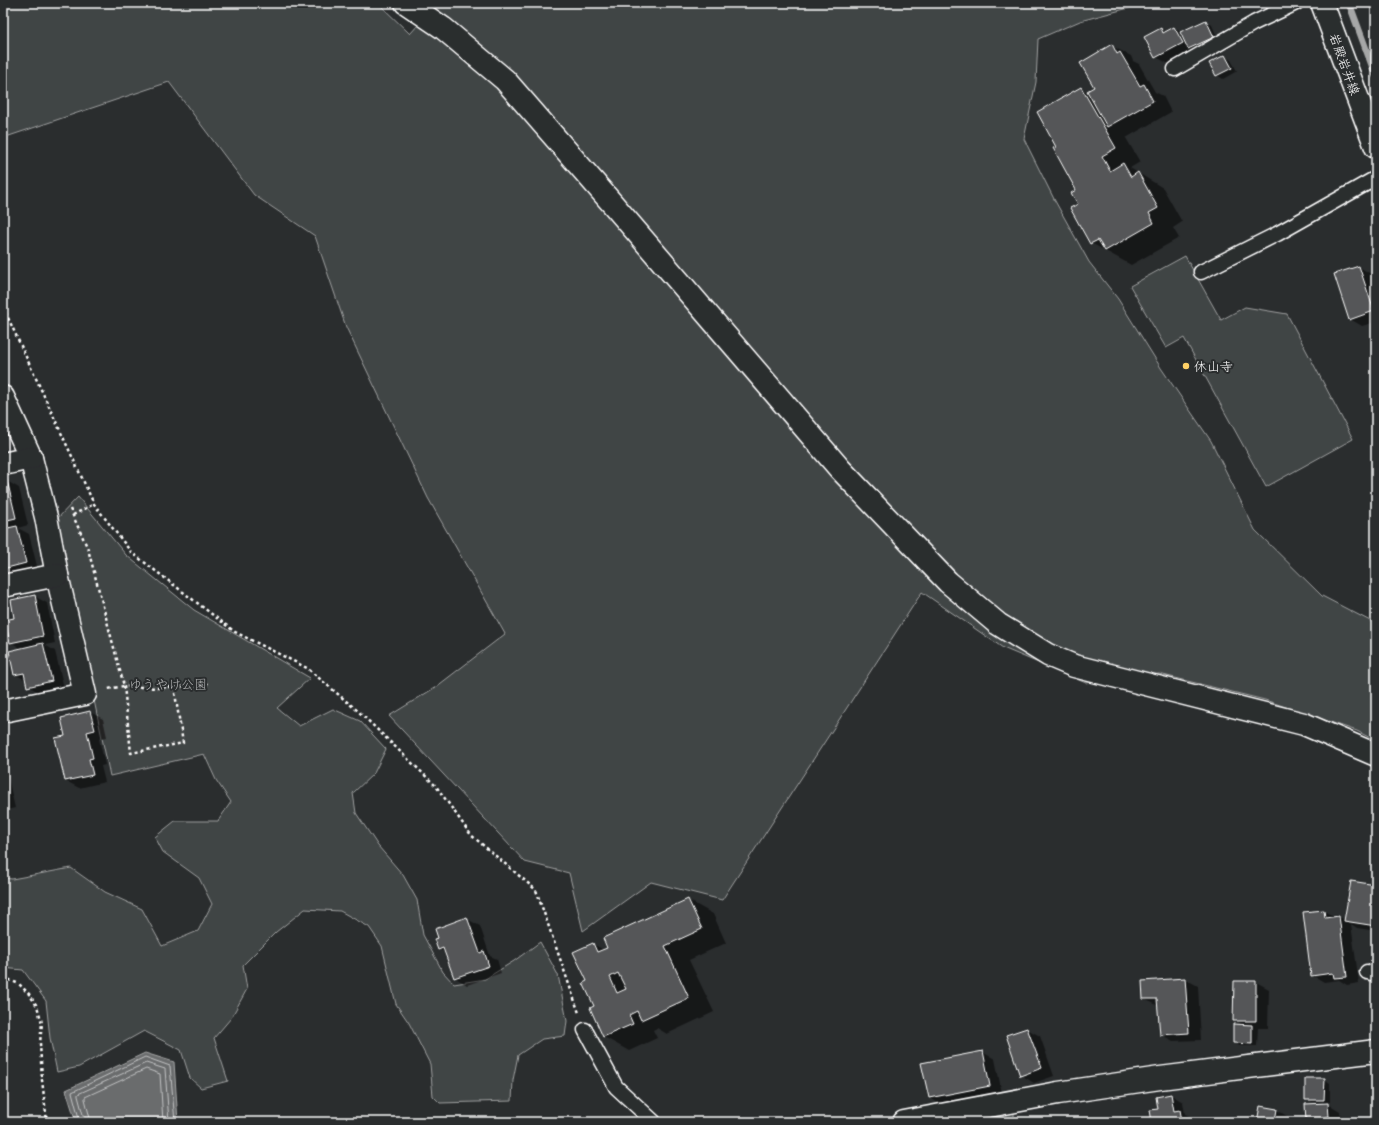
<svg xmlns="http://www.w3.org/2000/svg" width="1379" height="1125" font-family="Dekko,'Klee One',sans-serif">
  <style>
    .green { fill: #414445; stroke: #a0a2a2 }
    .water { fill: #6a6c6d; stroke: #a6a7a7 }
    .shadow { fill: #0007 }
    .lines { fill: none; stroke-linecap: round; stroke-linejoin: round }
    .shore { stroke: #c3c4c5; stroke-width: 1 }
    .stream { stroke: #a6a7a7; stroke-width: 7 }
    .building { fill: #555758; stroke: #fff; fill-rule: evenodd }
    .service-casing { stroke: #fff; stroke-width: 17 }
    .minor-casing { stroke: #fff; stroke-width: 25 }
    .secondary-casing { stroke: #fff; stroke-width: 25 }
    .path { stroke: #fff; stroke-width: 2.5; stroke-dasharray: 3 3; stroke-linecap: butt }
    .service { stroke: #2a2d2e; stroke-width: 14 }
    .minor { stroke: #2a2d2e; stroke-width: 22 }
    .secondary { stroke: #2a2d2e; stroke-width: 22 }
    .poi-dot { fill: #ffd166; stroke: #2a2d2e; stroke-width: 1.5 }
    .labels { text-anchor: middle; stroke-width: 4; stroke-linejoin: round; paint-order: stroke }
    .street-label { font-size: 13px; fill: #fff; stroke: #2a2d2e }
    .poi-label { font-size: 13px; fill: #fff; stroke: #2a2d2e; text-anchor: start }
    .park-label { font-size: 13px; fill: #b3b4b5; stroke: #2a2d2e }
  </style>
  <rect width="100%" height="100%" fill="#2a2d2e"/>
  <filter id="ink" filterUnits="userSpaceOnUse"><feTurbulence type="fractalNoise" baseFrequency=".025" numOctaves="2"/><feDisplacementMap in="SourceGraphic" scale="8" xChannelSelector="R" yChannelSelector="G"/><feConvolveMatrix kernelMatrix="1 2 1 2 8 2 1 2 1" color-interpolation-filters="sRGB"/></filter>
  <g filter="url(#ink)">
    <g class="green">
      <path d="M 5,3 L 378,3 L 410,34 L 438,3 L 1154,3 L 1140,5 L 1080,21 L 1038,39 L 1036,82 L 1024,139 L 1055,201 L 1089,262 L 1118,299 L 1161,368 L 1211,441 L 1255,530 L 1322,596 L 1376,624 L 1376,741 L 1357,731 L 1265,700 L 1159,674 L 1086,683 L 1003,648 L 922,592 L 722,900 L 651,882 L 583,931 L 569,873 L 525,862 L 389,716 L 436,687 L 505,634 L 428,498 L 346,327 L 315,236 L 254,195 L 169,82 L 3,138 L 3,11 Z"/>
      <path d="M 1185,256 L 1221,320 L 1245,307 L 1287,314 L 1353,439 L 1266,487 L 1184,338 L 1166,348 L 1130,286 Z"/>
      <path d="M 78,497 L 126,555 L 194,610 L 310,678 L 277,708 L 299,726 L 333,709 L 360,721 L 386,749 L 374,773 L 353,793 L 356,813 L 378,846 L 403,875 L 417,900 L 423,935 L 443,972 L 454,984 L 485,979 L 514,961 L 540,942 L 558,975 L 567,1021 L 565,1036 L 542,1039 L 518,1055 L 513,1080 L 512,1101 L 440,1103 L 433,1096 L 430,1064 L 409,1023 L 396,1004 L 382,946 L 369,927 L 340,911 L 305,909 L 276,932 L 243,965 L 247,989 L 231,1018 L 214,1038 L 228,1081 L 201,1088 L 190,1078 L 181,1050 L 144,1031 L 79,1067 L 57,1072 L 50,1038 L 46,1001 L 23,970 L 3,968 L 3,878 L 12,879 L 71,868 L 105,892 L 142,909 L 162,946 L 198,931 L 212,904 L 199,878 L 163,852 L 155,837 L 175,821 L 218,821 L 231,802 L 216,780 L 204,754 L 110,776 L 56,520 Z"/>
      <path d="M 1014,1111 L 1014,1122 L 974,1122 L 974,1119 Z"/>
    </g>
    <path class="water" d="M 145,1053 L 174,1062 L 178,1122 L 76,1122 L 66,1090 Z"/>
    <g class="shadow">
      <path d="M 1206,21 L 1212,25 L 1219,41 L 1194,51 L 1169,64 L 1156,57 L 1161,29 L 1166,32 L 1174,28 L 1181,32 Z"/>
      <path d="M 1112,46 L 1131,56 L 1133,61 L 1139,64 L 1155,92 L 1163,96 L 1171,112 L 1126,138 L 1140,162 L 1130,168 L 1163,188 L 1182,222 L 1173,228 L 1179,238 L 1131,265 L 1091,243 L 1079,205 L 1078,191 L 1057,147 L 1081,88 L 1087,92 L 1095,87 Z"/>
      <path d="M 1224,56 L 1231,60 L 1237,71 L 1223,79 L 1217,75 Z"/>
      <path d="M 1359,267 L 1371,274 L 1376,288 L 1376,322 L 1362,326 L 1350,319 Z"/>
      <path d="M 3,432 L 8,453 L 3,454 Z"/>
      <path d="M 7,481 L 19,488 L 28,525 L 18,528 L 29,534 L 38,570 L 9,577 L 3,573 L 3,482 Z"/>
      <path d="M 34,596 L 47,603 L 55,643 L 45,645 L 55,651 L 64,688 L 40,693 L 28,686 L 27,681 L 15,674 L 22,649 L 11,642 Z"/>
      <path d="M 3,671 L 9,700 L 3,701 Z"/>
      <path d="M 90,712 L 103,719 L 107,737 L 99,739 L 105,765 L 101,766 L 105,782 L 79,788 L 66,781 L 57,739 L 67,737 Z"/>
      <path d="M 3,756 L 15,808 L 3,811 Z"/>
      <path d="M 1376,886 L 1376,931 L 1357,928 L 1351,924 L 1359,983 L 1347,985 L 1339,980 L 1324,982 L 1312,975 L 1324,911 L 1335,917 L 1339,917 L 1345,920 Z"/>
      <path d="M 688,900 L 713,914 L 726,943 L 689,960 L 714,1012 L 667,1034 L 657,1028 L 653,1030 L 657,1038 L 629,1051 L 604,1037 L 588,982 L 593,944 L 604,950 Z"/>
      <path d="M 467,919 L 480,926 L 490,956 L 497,959 L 501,973 L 467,985 L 454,977 L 446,953 L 439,949 L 439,938 Z"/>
      <path d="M 1185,979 L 1198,986 L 1201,1040 L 1173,1041 L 1160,1034 L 1159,1006 L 1144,999 L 1143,982 Z"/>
      <path d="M 1235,982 L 1256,982 L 1269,989 L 1268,1028 L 1258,1028 L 1257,1046 L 1240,1046 L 1234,1043 L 1243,1025 L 1234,1020 Z"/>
      <path d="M 1027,1029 L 1040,1036 L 1054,1076 L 1034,1083 L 1021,1075 Z"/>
      <path d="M 982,1052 L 995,1059 L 1002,1093 L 942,1105 L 930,1098 Z"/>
      <path d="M 1324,1079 L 1330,1083 L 1330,1102 L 1325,1102 L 1340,1111 L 1341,1122 L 1307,1122 L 1323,1104 L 1323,1102 L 1312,1102 L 1306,1099 Z"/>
      <path d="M 1171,1095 L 1183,1102 L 1185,1114 L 1193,1118 L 1193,1122 L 1153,1122 L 1151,1111 L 1159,1109 Z"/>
      <path d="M 1261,1107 L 1277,1110 L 1290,1118 L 1289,1122 L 1258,1122 Z"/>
    </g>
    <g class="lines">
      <g class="shore">
        <path d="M 80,1122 L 72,1092 L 145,1057 L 170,1066 L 175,1122"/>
        <path d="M 85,1122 L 78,1096 L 78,1094 L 146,1063 L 165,1069 L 169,1122"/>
        <path d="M 91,1122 L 85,1099 L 85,1097 L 146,1069 L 160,1074 L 163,1122"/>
      </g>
      <path class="stream" d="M 1349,3 L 1376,76"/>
    </g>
    <g class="building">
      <path d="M 1206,20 L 1214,37 L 1188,49 L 1180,32 Z"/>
      <path d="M 1174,27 L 1183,43 L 1155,58 L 1144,37 L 1161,28 L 1163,33 Z"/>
      <path d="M 1112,44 L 1117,54 L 1120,52 L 1140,86 L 1144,84 L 1153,101 L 1107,127 L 1087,91 L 1094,87 L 1080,63 Z"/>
      <path d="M 1225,55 L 1232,68 L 1216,76 L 1209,63 Z"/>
      <path d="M 1081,87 L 1116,148 L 1102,156 L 1110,171 L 1123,163 L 1131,177 L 1138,172 L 1158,208 L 1149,213 L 1154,223 L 1105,251 L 1098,240 L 1090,244 L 1070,208 L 1078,204 L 1071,193 L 1076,190 L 1053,148 L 1056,147 L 1037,112 Z"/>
      <path d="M 1359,266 L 1374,311 L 1349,320 L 1334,274 Z"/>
      <path d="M 7,480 L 16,518 L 3,521 L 3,481 Z"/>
      <path d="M 17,526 L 26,563 L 3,569 L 3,529 Z"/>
      <path d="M 35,595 L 43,636 L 10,643 L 5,620 L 14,618 L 11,600 Z"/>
      <path d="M 43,643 L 52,681 L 27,687 L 24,673 L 14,675 L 9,651 Z"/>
      <path d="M 90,711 L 95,730 L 87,732 L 93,758 L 89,759 L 93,775 L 65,781 L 55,738 L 65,736 L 61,718 Z"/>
      <path d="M 1351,881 L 1376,885 L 1376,926 L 1344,921 Z"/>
      <path d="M 688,899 L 702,929 L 665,946 L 689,998 L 641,1020 L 637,1011 L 629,1015 L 633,1024 L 603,1037 L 590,1008 L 594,1006 L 583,983 L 587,981 L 573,952 L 593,943 L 597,952 L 607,948 L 603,938 ZM 618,973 L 626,989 L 617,993 L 610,977 Z"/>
      <path d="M 1324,910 L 1325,918 L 1339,916 L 1347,977 L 1334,978 L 1333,973 L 1311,976 L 1303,912 Z"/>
      <path d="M 467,917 L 480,953 L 484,951 L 489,966 L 454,978 L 443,948 L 438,950 L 434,939 L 438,938 L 435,929 Z"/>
      <path d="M 1185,978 L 1189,1033 L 1160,1035 L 1157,999 L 1143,999 L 1142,981 Z"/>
      <path d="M 1234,981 L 1256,981 L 1256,1021 L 1233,1021 Z"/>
      <path d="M 1233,1024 L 1252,1025 L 1252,1044 L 1233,1043 Z"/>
      <path d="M 1027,1028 L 1042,1068 L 1020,1076 L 1006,1035 Z"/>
      <path d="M 983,1051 L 990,1086 L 929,1098 L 921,1063 Z"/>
      <path d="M 1305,1078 L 1325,1078 L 1324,1100 L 1305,1100 Z"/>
      <path d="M 1171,1094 L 1174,1111 L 1180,1110 L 1182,1121 L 1152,1122 L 1150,1110 L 1158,1109 L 1156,1097 Z"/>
      <path d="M 1328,1103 L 1329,1117 L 1325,1117 L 1325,1122 L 1306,1122 L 1305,1104 Z"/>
      <path d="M 1260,1106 L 1277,1109 L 1275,1121 L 1281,1122 L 1257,1122 Z"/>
    </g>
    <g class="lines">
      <g class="service-casing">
        <g id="service">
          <path d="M 1175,69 L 1254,23 L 1296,3"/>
          <path d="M 1201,272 L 1277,234 L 1376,178"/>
          <path d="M 1367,972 L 1376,974"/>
          <path d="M 585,1030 L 616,1087 L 654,1122"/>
        </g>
      </g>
      <g class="minor-casing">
        <g id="minor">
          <path d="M 406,3 L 443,28 L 505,80 L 611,202 L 840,469 L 948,582 L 998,624 L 1048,655 L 1074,666 L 1304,724 L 1376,755"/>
          <path d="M 3,397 L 31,458 L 46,517 L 57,575 L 85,694 L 3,711"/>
          <path d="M 3,464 L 31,458"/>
          <path d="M 3,586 L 57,575"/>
          <path d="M 904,1122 L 1058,1093 L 1160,1078 L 1376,1051"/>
        </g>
      </g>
      <g class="secondary-casing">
        <path id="secondary" d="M 1322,3 L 1376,147"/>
      </g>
      <g class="path">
        <path d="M 3,307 L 94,504 L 131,552 L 235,632 L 307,668 L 358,711 L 436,786 L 471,835 L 536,890 L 579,1013"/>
        <path d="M 70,509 L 88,549 L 124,686 L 108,689"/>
        <path d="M 73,515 L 94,504"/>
        <path d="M 174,687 L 183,743 L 131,753 L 124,686 L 157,688 L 209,684"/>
        <path d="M 3,977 L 19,984 L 29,994 L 37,1006 L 42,1023 L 40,1043 L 42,1080 L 47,1122"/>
      </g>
      <use href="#service" class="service"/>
      <use href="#minor" class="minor"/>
      <use href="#secondary" class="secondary"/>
    </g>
  </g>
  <circle class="poi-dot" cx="1186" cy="366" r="4"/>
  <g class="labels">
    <g class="street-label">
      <text transform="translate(1345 64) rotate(70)" y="5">岩殿岩井線</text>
    </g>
    <g class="poi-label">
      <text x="1194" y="371">休山寺</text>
    </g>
    <g class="park-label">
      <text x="168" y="689">ゆうやけ公園</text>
    </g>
  </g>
  <rect width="1379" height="1125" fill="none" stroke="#2a2d2e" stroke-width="16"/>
  <rect x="8" y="8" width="1363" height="1109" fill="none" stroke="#fff" stroke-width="1.5" filter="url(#ink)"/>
</svg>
